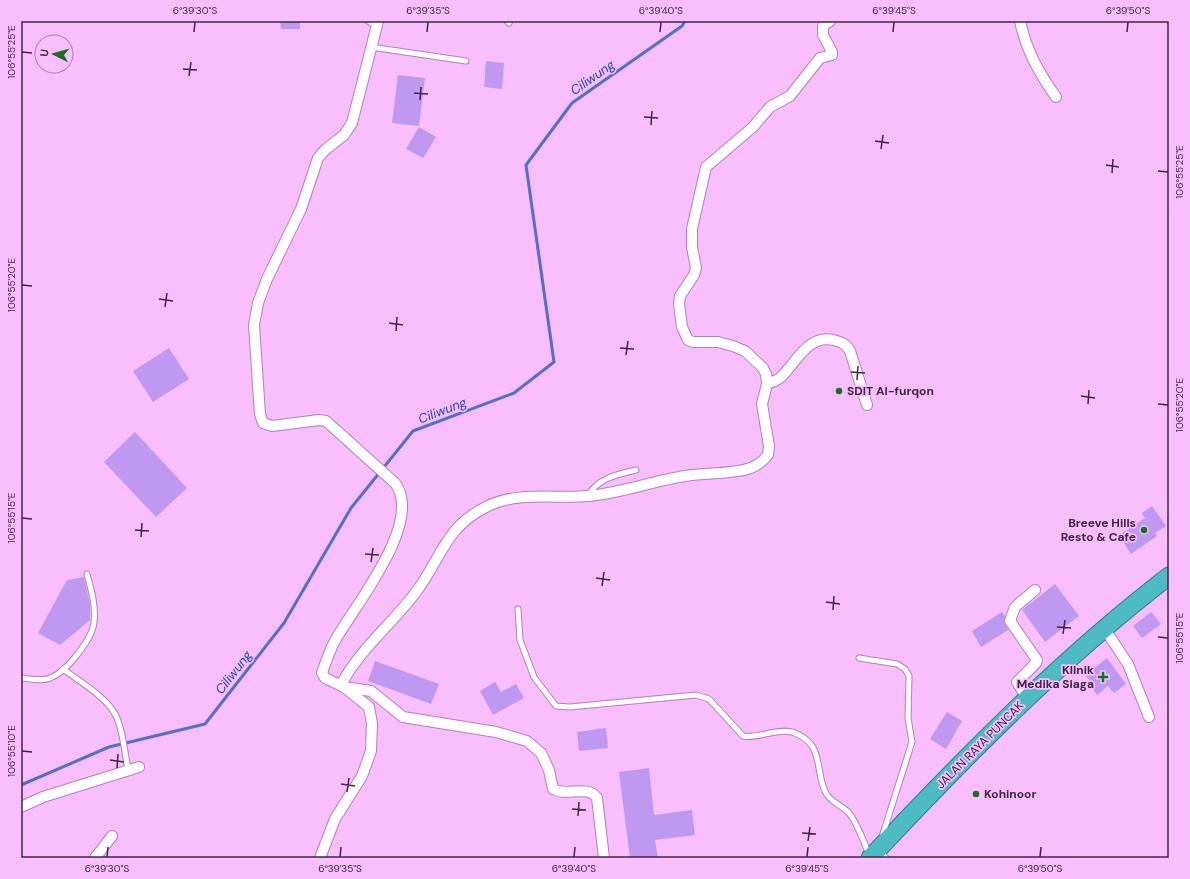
<svg xmlns="http://www.w3.org/2000/svg" width="1190" height="879" font-family="'DM Sans',sans-serif">
  <style>
    .lines { fill: none; stroke-linecap: round; stroke-linejoin: round }
    .stream { stroke: #5470c0; stroke-width: 3 }
    .building { fill: #be98f1 }
    .service-casing { stroke: #b57ebb; stroke-width: 7 }
    .minor-casing { stroke: #b57ebb; stroke-width: 12 }
    .trunk-casing { stroke: #2a7c8c; stroke-width: 19 }
    .service { stroke: #fff; stroke-width: 5 }
    .minor { stroke: #fff; stroke-width: 10 }
    .trunk { stroke: #4cbbc4; stroke-width: 17 }
    .ticks { fill: none; stroke: #3d263f; stroke-width: 1.5 }
    .poi-dot { fill: #17701b; stroke: #f8befe; stroke-width: 1.5 }
    .labels { text-anchor: middle; stroke-width: 3.5; stroke-linejoin: round; paint-order: stroke }
    .poi-label { font-size: 12px; font-weight: bold; fill: #3d263f; stroke: #f8befe; text-anchor: start }
    .street-label { font-size: 12px; fill: #3d263f; stroke: #f8befe }
    .water-label { font-size: 13px; font-style: italic; fill: #1648bf; stroke: #f8befe }
    .neatline { fill: none; stroke: #3d263f; stroke-width: 1.5 }
    .ticks-label { font-size: 10px; text-anchor: middle; fill: #3d263f }
  </style>
  <rect width="100%" height="100%" fill="#f8befe"/>
  <g class="lines">
    <path class="stream" d="M 21,785 L 109,747 L 205,724 L 284,623 L 351,508 L 413,431 L 514,393 L 554,362 L 526,165 L 572,103 L 682,26 L 685,21"/>
  </g>
  <g class="building">
    <path d="M 280,21 L 300,21 L 300,29 L 281,29 Z"/>
    <path d="M 486,61 L 504,63 L 502,89 L 484,87 Z"/>
    <path d="M 398,75 L 425,78 L 419,126 L 392,123 Z"/>
    <path d="M 419,127 L 436,137 L 423,158 L 406,149 Z"/>
    <path d="M 169,348 L 189,379 L 153,402 L 133,371 Z"/>
    <path d="M 135,432 L 187,488 L 156,517 L 104,462 Z"/>
    <path d="M 1152,506 L 1166,526 L 1155,533 L 1157,536 L 1131,554 L 1119,535 L 1145,518 L 1142,513 Z"/>
    <path d="M 84,577 L 90,604 L 90,620 L 60,645 L 38,633 L 67,580 Z"/>
    <path d="M 1055,584 L 1079,616 L 1045,642 L 1022,610 Z"/>
    <path d="M 1002,612 L 1005,616 L 1004,622 L 1008,630 L 981,647 L 972,631 Z"/>
    <path d="M 1151,612 L 1161,624 L 1142,638 L 1133,626 Z"/>
    <path d="M 1107,658 L 1126,684 L 1114,693 L 1108,686 L 1097,695 L 1092,688 L 1094,686 L 1085,675 Z"/>
    <path d="M 375,661 L 439,684 L 431,704 L 368,681 Z"/>
    <path d="M 495,682 L 501,692 L 516,684 L 524,698 L 493,715 L 480,691 Z"/>
    <path d="M 947,712 L 962,721 L 946,749 L 930,739 Z"/>
    <path d="M 606,728 L 608,748 L 579,751 L 577,732 Z"/>
    <path d="M 649,768 L 654,815 L 692,810 L 695,835 L 655,840 L 658,858 L 630,858 L 619,772 Z"/>
  </g>
  <g class="lines">
    <g class="service-casing">
      <g id="service">
        <path d="M 368,21 L 376,26"/>
        <path d="M 507,21 L 509,23"/>
        <path d="M 371,47 L 466,61"/>
        <path d="M 588,496 C 597,478 619,474 636,470"/>
        <path d="M 518,609 L 520,640 L 534,677 L 556,706 L 570,707 L 696,695 L 709,699 L 743,736 C 758,739 776,728 792,732 C 826,743 814,772 826,793 C 831,803 842,805 849,813 C 858,824 863,841 869,854"/>
        <path d="M 859,658 L 897,664 L 905,669 L 909,676 L 908,718 L 912,742 L 882,837"/>
        <path d="M 63,669 C 79,681 108,698 116,716 C 123,730 125,754 128,770"/>
        <path d="M 22,678 C 31,679 44,682 52,677 C 67,671 93,638 94,622 C 96,606 91,589 87,574"/>
        <path d="M 880,851 L 886,858"/>
      </g>
    </g>
    <g class="minor-casing">
      <g id="minor">
        <path d="M 1020,21 C 1026,50 1039,73 1056,97"/>
        <path d="M 767,384 C 771,382 777,381 781,377 C 796,363 808,334 833,340 C 842,342 846,344 850,351 L 867,405"/>
        <path d="M 1104,628 L 1128,664 L 1149,717"/>
        <path d="M 1027,698 L 1017,682 L 1036,663 L 1037,660 L 1010,621 L 1015,607 L 1035,590"/>
        <path d="M 21,807 L 43,797 L 139,767"/>
        <path d="M 95,858 L 112,836"/>
        <path d="M 320,858 L 335,819 L 362,776 L 371,751 L 372,723 L 369,707 L 344,687 L 325,678 L 322,673 C 326,661 330,649 336,639 C 356,604 424,522 395,483 L 326,421 L 319,420 L 272,426 L 263,423 L 260,414 L 254,325 L 258,303 L 267,279 L 301,209 L 318,158 L 325,150 L 344,135 L 352,123 L 378,21"/>
        <path d="M 604,858 L 597,798 C 588,784 566,797 553,789 L 549,770 L 541,753 L 527,741 L 496,732 L 403,717 L 371,691 L 344,687 L 342,683 C 361,648 393,623 416,592 C 441,559 445,527 486,507 C 516,491 555,499 588,496 C 621,493 653,481 685,476 C 707,472 730,475 751,468 C 758,465 764,460 768,455 L 769,446 L 762,404 L 767,384 L 766,374 L 763,368 L 745,351 L 733,346 L 718,342 L 693,342 L 688,340 L 682,327 L 679,304 L 680,296 L 694,275 L 696,268 L 692,247 L 692,229 L 706,167 L 753,127 L 770,107 L 790,96 L 820,58 L 832,55 L 832,52 L 823,35 L 823,26 L 830,21"/>
      </g>
    </g>
    <g class="trunk-casing">
      <path id="trunk" d="M 870,858 C 964,758 1060,660 1169,576"/>
    </g>
    <use href="#service" class="service"/>
    <use href="#minor" class="minor"/>
    <use href="#trunk" class="trunk"/>
  </g>
  <path class="ticks" d="M 194,32 L 195,22M 427,32 L 428,22M 660,32 L 661,22M 893,32 L 894,22M 1127,32 L 1128,22M 22,52 L 32,53M 183,69 L 197,70M 189,76 L 191,62M 414,93 L 428,94M 420,100 L 421,87M 644,117 L 658,118M 651,125 L 652,111M 875,141 L 889,143M 881,149 L 883,135M 1106,165 L 1119,167M 1158,171 L 1168,172M 1112,173 L 1113,159M 22,285 L 32,286M 159,299 L 173,301M 165,307 L 167,293M 389,323 L 403,325M 396,331 L 397,317M 620,348 L 634,349M 626,355 L 628,341M 851,372 L 865,373M 857,380 L 858,366M 1081,396 L 1095,398M 1088,404 L 1089,390M 1158,404 L 1168,405M 22,518 L 32,519M 135,530 L 149,531M 141,537 L 142,523M 365,554 L 379,555M 371,562 L 373,548M 596,578 L 610,580M 602,586 L 604,572M 826,602 L 840,604M 833,610 L 834,596M 1057,627 L 1071,628M 1063,634 L 1065,620M 1158,637 L 1168,638M 22,751 L 32,752M 110,760 L 124,762M 117,768 L 118,754M 341,784 L 355,786M 347,792 L 349,778M 572,809 L 586,810M 578,816 L 579,802M 802,833 L 816,834M 808,841 L 810,827M 107,857 L 108,847M 340,857 L 341,847M 574,857 L 575,847M 807,857 L 808,847M 1040,857 L 1041,847"/>
  <g class="poi-dot">
    <circle cx="839" cy="391" r="4"/>
    <circle cx="1144" cy="530" r="4"/>
    <path d="M1101 671h4v4h4v4h-4v4h-4v-4h-4v-4h4z"/>
    <circle cx="976" cy="794" r="4"/>
  </g>
  <g class="labels">
    <g class="poi-label">
      <text x="847" y="395">SDIT Al-furqon</text>
      <text x="1136" y="527" text-anchor="end">Breeve Hills<tspan x="1136" dy="14">Resto &amp; Cafe</tspan></text>
      <text x="1094" y="674" text-anchor="end">Klinik<tspan x="1094" dy="14">Medika Siaga</tspan></text>
      <text x="984" y="798">Kohinoor</text>
    </g>
    <g class="street-label">
      <text transform="translate(980 745) rotate(-45)" y="4">JALAN RAYA PUNCAK</text>
    </g>
    <g class="water-label">
      <text transform="translate(592 77) rotate(-35)" y="5">Ciliwung</text>
      <text transform="translate(442 410) rotate(-21)" y="5">Ciliwung</text>
      <text transform="translate(233 672) rotate(-52)" y="5">Ciliwung</text>
    </g>
  </g>
  <rect width="1190" height="879" fill="none" stroke="#f8befe" stroke-width="44"/>
  <g transform="translate(54 54) rotate(276)"><circle r="19" fill="#f8befe" stroke="#ad81b2"/>
  <path d="M0-3L7 15L0 10L-7 15Z" fill="#17701b"/>
  <text y="-6" font-size="11" font-weight="bold" text-anchor="middle" fill="#3d263f">U</text>
  </g>
  <rect x="22" y="22" width="1146" height="835" class="neatline"/>
  <g class="ticks-label">
    <text x="195" y="14">6°39'30"S</text>
    <text x="428" y="14">6°39'35"S</text>
    <text x="661" y="14">6°39'40"S</text>
    <text x="894" y="14">6°39'45"S</text>
    <text x="1128" y="14">6°39'50"S</text>
    <text transform="translate(11 52) rotate(-90)" y="4">106°55'25"E</text>
    <text transform="translate(1179 172) rotate(-90)" y="4">106°55'25"E</text>
    <text transform="translate(11 285) rotate(-90)" y="4">106°55'20"E</text>
    <text transform="translate(1179 405) rotate(-90)" y="4">106°55'20"E</text>
    <text transform="translate(11 518) rotate(-90)" y="4">106°55'15"E</text>
    <text transform="translate(1179 638) rotate(-90)" y="4">106°55'15"E</text>
    <text transform="translate(11 751) rotate(-90)" y="4">106°55'10"E</text>
    <text x="107" y="872">6°39'30"S</text>
    <text x="340" y="872">6°39'35"S</text>
    <text x="574" y="872">6°39'40"S</text>
    <text x="807" y="872">6°39'45"S</text>
    <text x="1040" y="872">6°39'50"S</text>
  </g>
</svg>
